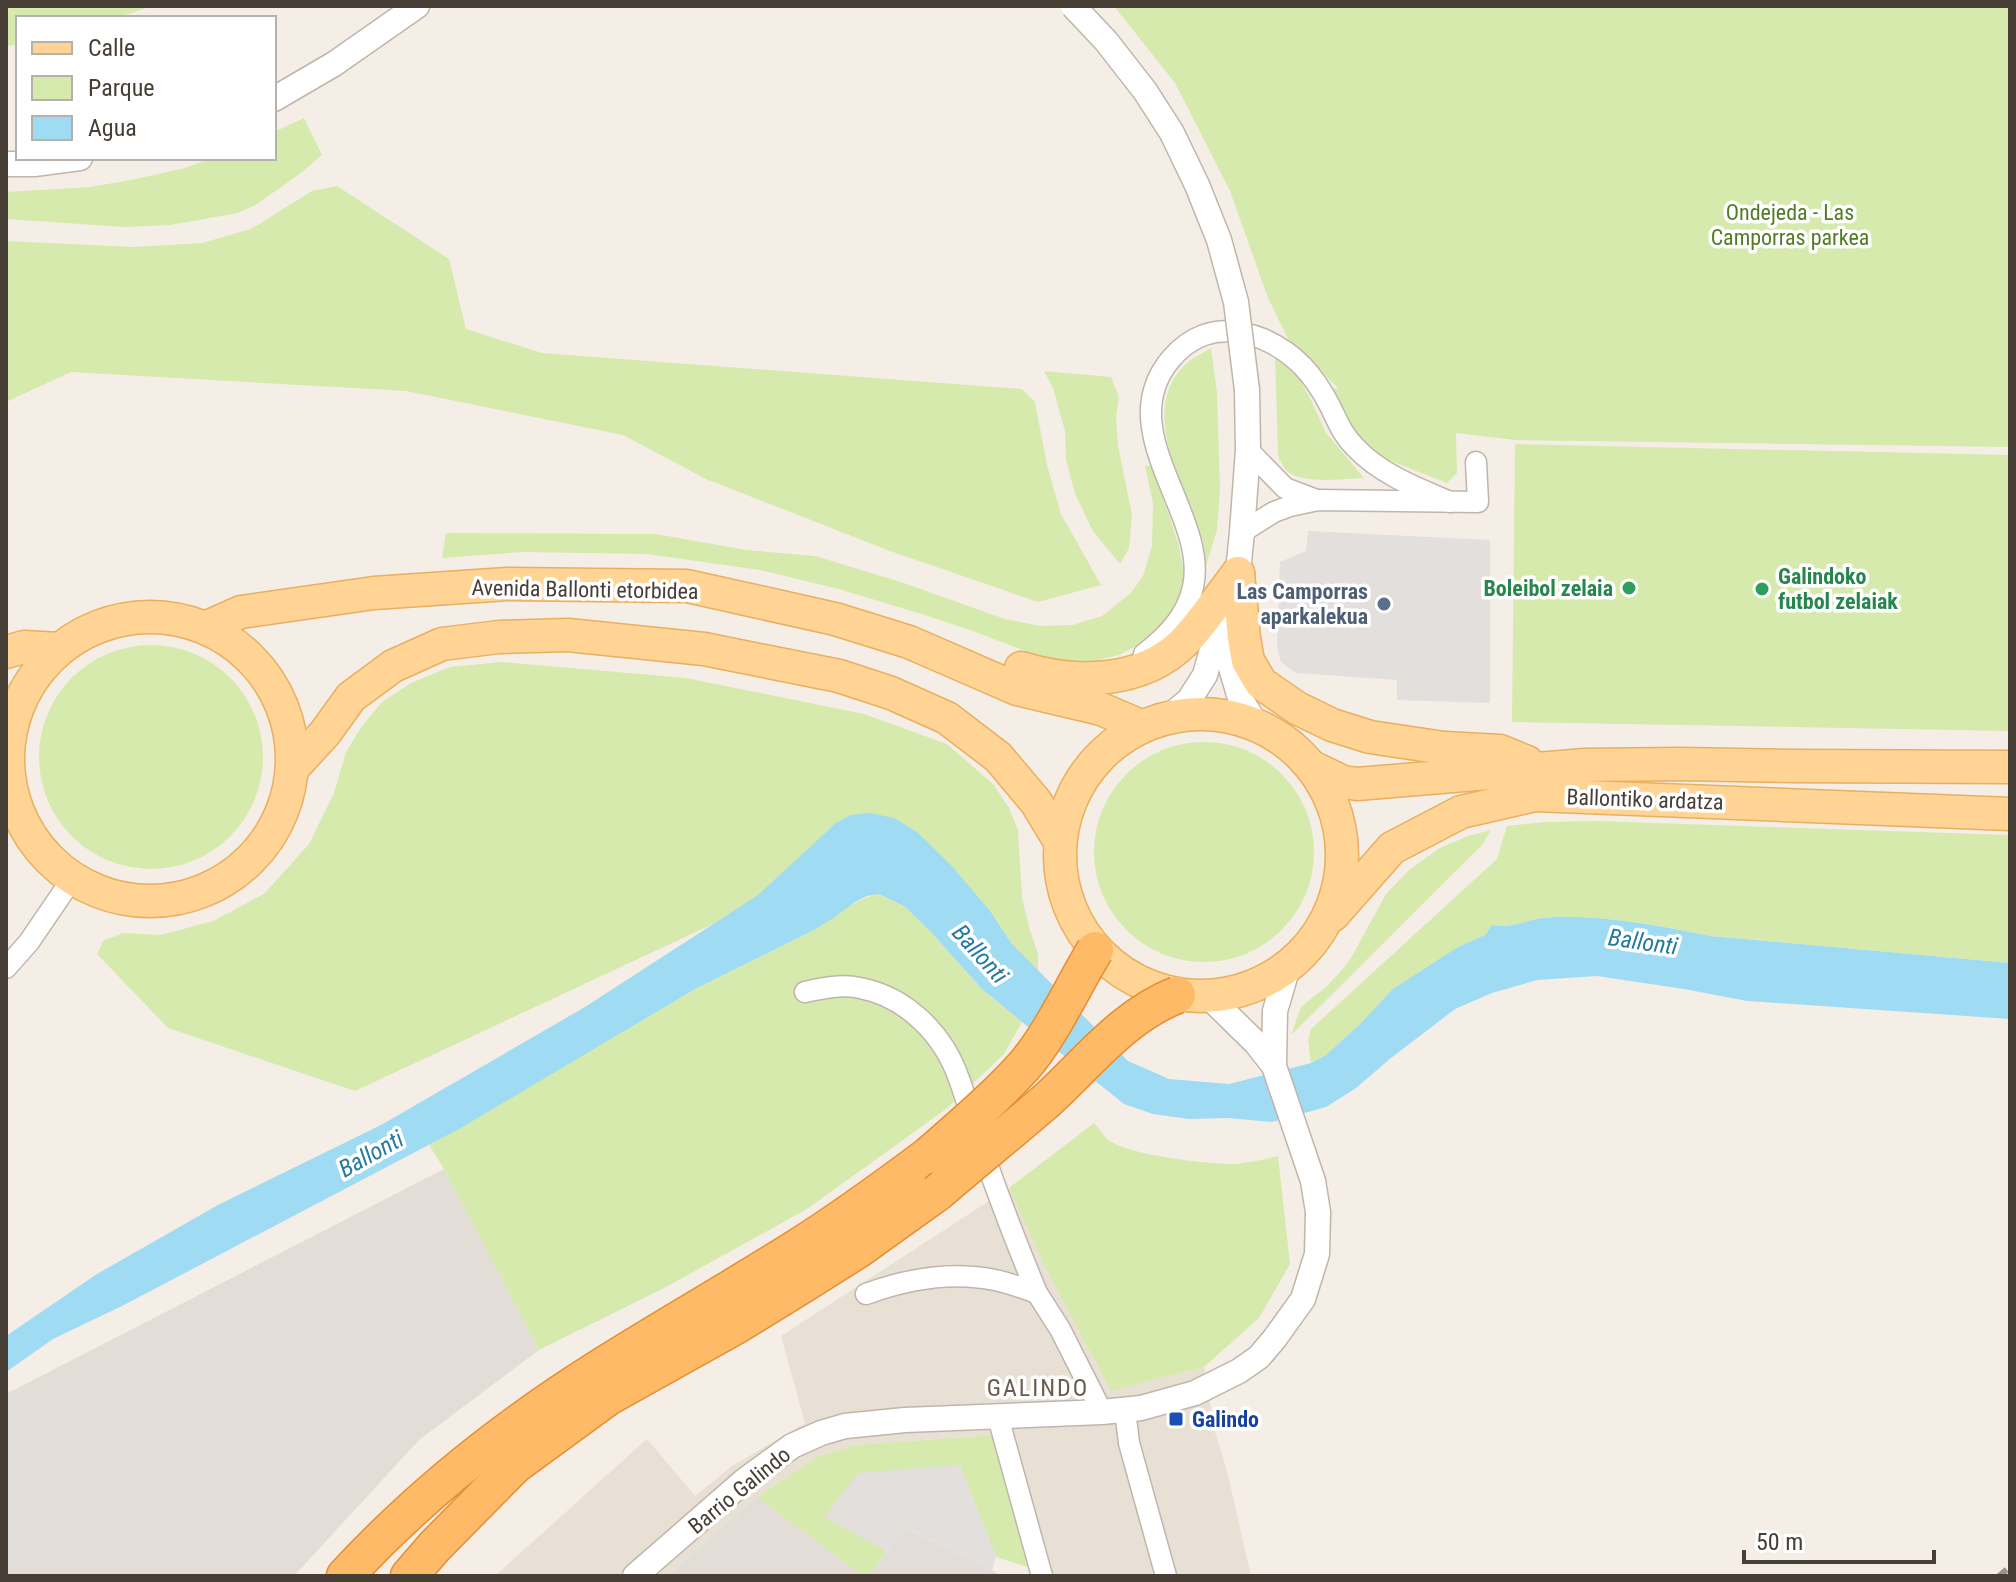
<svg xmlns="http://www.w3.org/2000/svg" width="2016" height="1582" font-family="'Roboto Condensed',sans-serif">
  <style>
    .residential { fill: #e8e0d4 }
    .industrial { fill: #e3ddd8 }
    .green { fill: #d6eaad }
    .parking { fill: #e2dfdc }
    .water { fill: #a0dbf4 }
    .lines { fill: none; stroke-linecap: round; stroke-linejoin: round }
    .minor-casing { stroke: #c0b5a9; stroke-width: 23 }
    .tertiary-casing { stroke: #c0b5a9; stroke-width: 27 }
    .primary-casing { stroke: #e9af5f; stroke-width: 35 }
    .motorway-casing { stroke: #e58d30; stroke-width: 39 }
    .minor { stroke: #fff; stroke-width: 20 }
    .tertiary { stroke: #fff; stroke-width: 24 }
    .primary { stroke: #ffd495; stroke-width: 32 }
    .motorway { stroke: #ffba67; stroke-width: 36 }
    .rail { stroke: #969696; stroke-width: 6; stroke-dasharray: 10 10; stroke-linecap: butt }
    .tertiary-bridge-casing { stroke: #c0b5a9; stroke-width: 27; stroke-linecap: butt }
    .motorway-bridge-casing { stroke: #e58d30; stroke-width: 39; stroke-linecap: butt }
    .tertiary-bridge { stroke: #fff; stroke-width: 24 }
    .motorway-bridge { stroke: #ffba67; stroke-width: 36 }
    .leisure-dot { fill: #2e9e5b; stroke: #fff; stroke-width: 3 }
    .service-dot { fill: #5c6f8a; stroke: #fff; stroke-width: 3 }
    .transit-dot { fill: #1a4fb4; stroke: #fff; stroke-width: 3 }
    .labels { text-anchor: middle; stroke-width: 7; stroke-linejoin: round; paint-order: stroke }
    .park-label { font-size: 22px; fill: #517c25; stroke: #fff }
    .leisure-label { font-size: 22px; font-weight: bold; fill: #27864d; stroke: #fff; text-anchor: start }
    .street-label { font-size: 22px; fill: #473e35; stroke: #fff }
    .service-label { font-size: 22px; font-weight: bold; fill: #4e5e75; stroke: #fff; text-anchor: end }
    .transit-label { font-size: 22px; font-weight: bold; fill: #164399; stroke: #fff; text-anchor: start }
    .water-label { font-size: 24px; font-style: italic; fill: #257aa0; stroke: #fff }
    .neighbourhood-label { font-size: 24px; letter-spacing: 2px; fill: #6b5b4c; stroke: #fff }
  </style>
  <rect width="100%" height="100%" fill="#f4eee7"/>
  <path class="residential" d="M 1009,1188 L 1045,1267 L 1111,1391 L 1204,1367 L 1215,1432 L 1227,1471 L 1251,1576 L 1031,1576 L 992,1435 L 855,1445 L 817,1457 L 757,1497 L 667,1576 L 495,1576 L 647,1439 L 695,1496 L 732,1466 L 805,1423 L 781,1336 Z"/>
  <g class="industrial">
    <path d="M 444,1169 L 539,1350 L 419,1440 L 294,1576 L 6,1576 L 6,1394 Z"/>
    <path d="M 757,1497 L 863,1576 L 667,1576 Z"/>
    <path d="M 905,1528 L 992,1570 L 1001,1576 L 868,1576 Z"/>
  </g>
  <g class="green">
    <path d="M 6,6 L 152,6 L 116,18 L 18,18 L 18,45 L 6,46 Z"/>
    <path d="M 1114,6 L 2010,6 L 2010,447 L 1515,440 L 1456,433 L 1457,473 L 1447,483 L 1381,457 L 1356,434 L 1330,388 L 1339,389 L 1288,339 L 1268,298 L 1230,191 L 1196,124 L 1175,83 Z"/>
    <path d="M 304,118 L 322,155 L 301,173 L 257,204 L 238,213 L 170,225 L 125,227 L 6,219 L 6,192 L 90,187 L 131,180 L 185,168 L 212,158 L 274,158 L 274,132 Z"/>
    <path d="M 337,186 L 449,259 L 466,329 L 542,353 L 1022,389 L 1035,402 L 1047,465 L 1061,514 L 1101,585 L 1038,602 L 890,551 L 706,479 L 623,435 L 406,391 L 71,372 L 6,402 L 6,241 L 133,247 L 202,243 L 251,229 L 312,191 Z"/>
    <path d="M 1211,348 L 1217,392 L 1220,488 L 1217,530 L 1205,569 C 1205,559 1205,548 1202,539 C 1186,489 1137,411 1185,365 C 1192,358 1203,353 1211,348 Z"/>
    <path d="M 1275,352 L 1296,372 L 1310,398 L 1326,433 L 1364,478 C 1344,479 1304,484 1288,472 C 1283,468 1281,461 1278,456 Z"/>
    <path d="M 1044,371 L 1111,377 L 1119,397 L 1116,417 L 1118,446 L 1132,515 L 1129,548 L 1120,564 L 1093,531 L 1075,494 L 1066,459 L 1065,431 L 1053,388 Z"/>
    <path d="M 1515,444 L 2010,455 L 2010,731 L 1512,722 Z"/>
    <path d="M 1145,466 L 1153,466 L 1178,543 L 1185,577 L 1178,606 L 1151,638 L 1119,655 L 1091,662 L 1051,661 L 973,631 L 918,613 L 839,589 L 760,570 L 647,554 L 523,552 L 442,558 L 446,533 L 656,534 L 746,550 L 815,556 L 901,582 L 1005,619 L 1040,626 L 1073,625 L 1102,616 L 1131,593 L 1143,576 L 1152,546 L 1153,504 Z"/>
    <circle cx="151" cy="757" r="112"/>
    <path d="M 502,662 L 686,678 L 864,714 L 947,744 L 994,785 L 1009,808 L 1018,830 L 1022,898 L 1030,931 L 1038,953 L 1038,983 L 915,882 L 830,849 L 715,923 L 355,1091 L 168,1028 L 97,954 L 103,941 L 123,933 L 161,935 L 213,921 L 264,894 L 309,844 L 334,793 L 346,752 L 362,726 L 382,702 L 411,683 L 450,667 Z"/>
    <circle cx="1204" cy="852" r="110"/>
    <path d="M 1596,821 L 2010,835 L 2010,963 L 1710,936 C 1661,926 1604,915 1554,917 C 1531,917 1516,929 1492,925 L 1485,935 L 1458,947 L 1359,1025 L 1326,1055 L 1311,1063 L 1308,1040 L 1311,1029 L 1497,859 L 1507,826 L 1546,822 Z"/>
    <path d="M 1491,830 L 1482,845 L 1291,1035 L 1301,1007 L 1326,987 L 1341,971 L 1351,958 L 1386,894 L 1409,870 L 1440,848 L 1468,836 Z"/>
    <path d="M 879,894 L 904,906 L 930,931 L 982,989 L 1022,1022 L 1004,1054 L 946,1109 L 807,1209 L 668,1286 L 539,1350 L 444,1169 L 429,1145 L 695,989 L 814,930 C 836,917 853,899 879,894 Z"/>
    <path d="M 1094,1123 C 1098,1127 1102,1133 1106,1138 C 1124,1155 1202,1163 1228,1164 C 1245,1164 1262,1160 1278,1156 L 1290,1264 L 1259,1318 L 1204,1367 L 1111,1391 L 1045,1267 L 1009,1188 Z"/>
    <path d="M 993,1435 L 1028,1567 L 996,1557 L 960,1465 L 825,1517 L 887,1551 L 868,1576 L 863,1576 L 757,1497 L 817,1457 L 855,1445 Z"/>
  </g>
  <g class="parking">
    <path d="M 1308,531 L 1490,540 L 1490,703 L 1397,700 L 1397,680 L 1296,673 L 1281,662 L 1277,647 L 1280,562 L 1306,551 Z"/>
    <path d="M 960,1465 L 996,1557 L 992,1570 L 906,1528 L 887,1551 L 824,1517 L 858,1473 Z"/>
  </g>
  <path class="water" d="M 870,813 L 894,818 L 917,832 L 951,865 L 990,911 L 1011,943 L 1128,1061 L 1169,1079 L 1229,1084 L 1311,1063 L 1326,1055 L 1359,1025 L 1393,989 L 1458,947 L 1485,935 L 1492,925 C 1516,929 1531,917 1554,917 C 1604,915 1661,926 1710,936 L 2010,963 L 2010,1019 L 1747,1001 L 1684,989 L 1597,976 L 1537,980 L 1492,993 L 1455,1009 L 1391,1058 L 1356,1088 L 1326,1107 L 1272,1122 L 1228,1118 L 1189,1119 L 1153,1114 L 1124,1104 L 1022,1022 L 982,989 L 930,931 L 904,906 L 879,894 L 867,896 L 855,902 L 832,919 L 814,930 L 695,989 L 459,1129 L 122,1306 L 53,1339 L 6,1372 L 6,1336 L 97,1274 L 218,1205 L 381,1125 L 585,1007 L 758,895 L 836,823 L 851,815 Z"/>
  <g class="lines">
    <g class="minor-casing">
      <g id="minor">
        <path d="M 1248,450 L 1285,488 L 1314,499"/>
        <path d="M 1242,532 L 1274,512 L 1290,506 L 1318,500 L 1478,502 L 1476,462"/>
        <path d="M 1144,654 C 1167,636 1187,616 1193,587 C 1209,515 1111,432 1170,360 C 1179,349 1190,340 1204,335 C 1224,328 1243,331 1263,339 C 1295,353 1314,375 1330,406 C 1338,422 1342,434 1355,447 C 1380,474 1417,488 1450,502"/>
        <path d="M 6,968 L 29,942 L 72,879"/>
        <path d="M 805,992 C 823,988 842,984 860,988 C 907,997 944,1035 959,1079 C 968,1102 973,1126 982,1149 C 999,1198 1017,1245 1037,1293"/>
        <path d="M 866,1294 C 907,1279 951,1271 995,1280 C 1009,1283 1023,1288 1037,1293 L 1060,1329 L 1102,1412"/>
        <path d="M 1125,1410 L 1129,1443 L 1166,1576"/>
        <path d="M 998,1417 L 1042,1576"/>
      </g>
    </g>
    <g class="tertiary-casing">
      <g id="tertiary">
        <path d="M 274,99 L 334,64 L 417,6"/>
        <path d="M 6,164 L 34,164 L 80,158"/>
        <path d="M 1247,390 L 1248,450 L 1242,532 L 1229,661 L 1240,698 L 1256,724"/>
        <path d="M 1170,716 L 1189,700 L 1205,675 L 1222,613"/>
        <path d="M 1209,997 L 1256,1043 L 1274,1066"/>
        <path d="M 635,1576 L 744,1481 L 792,1446 L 821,1433 L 845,1426 L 905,1420 L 1102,1412 L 1141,1408 L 1195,1393 L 1239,1371 L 1259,1357 L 1275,1338 L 1303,1299 L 1317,1254 L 1318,1212 L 1313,1181 L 1274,1066 L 1275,1011 L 1288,967"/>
      </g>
    </g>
    <g class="primary-casing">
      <g id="primary">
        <path d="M 1238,573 L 1244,638 L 1248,661 L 1261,683 L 1297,708 L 1332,725 L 1370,737 L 1444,748 L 1500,751 L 1527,762"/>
        <circle cx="150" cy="759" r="142"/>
        <path d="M 205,628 L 241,612 L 374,593 L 507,584 L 687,586 L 835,619 L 909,642 L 1017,689 L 1101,709 L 1141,726"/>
        <path d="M 6,652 L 24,647 L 59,649"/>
        <path d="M 1021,668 C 1075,685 1142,684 1184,642 C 1204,621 1220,596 1238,573"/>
        <circle cx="1201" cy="855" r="141"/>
        <path d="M 1314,768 L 1343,782 L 1357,784 L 1585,765 L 1680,764 L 1793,766 L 2010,767"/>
        <path d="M 292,769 L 325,733 L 351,697 L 393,666 L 442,644 L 499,637 L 568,635 L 704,649 L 839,676 L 891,693 L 947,718 L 998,757 L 1036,802 L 1059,840"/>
        <path d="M 1333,915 L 1392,848 L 1461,812 L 1535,795 L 2010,814"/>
      </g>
    </g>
    <g class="motorway-casing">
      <g id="motorway">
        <path d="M 345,1576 C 419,1496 506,1427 598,1369 C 663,1328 730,1290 795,1249 C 841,1220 885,1188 929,1155"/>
        <path d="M 409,1576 L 435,1546 L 515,1465 L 608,1397 L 737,1325 L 802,1285 L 859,1249 L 937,1193"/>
      </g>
    </g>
    <use href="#minor" class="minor"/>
    <use href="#tertiary" class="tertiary"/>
    <use href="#primary" class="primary"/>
    <use href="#motorway" class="motorway"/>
    <path class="rail" d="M 1999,1576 L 2010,1567"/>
    <g class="tertiary-bridge-casing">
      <path id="tertiary-bridge" d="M 1073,6 L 1106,41 L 1145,91 L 1172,133 L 1197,185 L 1219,240 L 1236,302 L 1247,390"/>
    </g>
    <g class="motorway-bridge-casing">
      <g id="motorway-bridge">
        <path d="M 929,1155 C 961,1127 995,1098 1024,1066 C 1051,1035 1073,986 1095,950"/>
        <path d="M 937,1193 C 973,1162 1009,1133 1045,1102 C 1087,1064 1123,1016 1177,995"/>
      </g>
    </g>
    <use href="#tertiary-bridge" class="tertiary-bridge"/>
    <use href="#motorway-bridge" class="motorway-bridge"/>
  </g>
  <g class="leisure-dot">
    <circle cx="1629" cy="588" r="8"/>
    <circle cx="1762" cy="589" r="8"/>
  </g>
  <circle class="service-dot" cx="1384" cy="604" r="8"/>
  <rect class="transit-dot" x="1168" y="1411" width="16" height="16" rx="4"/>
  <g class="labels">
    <g class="park-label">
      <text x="1790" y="220">Ondejeda - Las<tspan x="1790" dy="25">Camporras parkea</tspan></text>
    </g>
    <g class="leisure-label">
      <text x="1778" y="584">Galindoko<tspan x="1778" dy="25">futbol zelaiak</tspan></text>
      <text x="1613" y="596" text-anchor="end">Boleibol zelaia</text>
    </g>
    <g class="street-label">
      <text transform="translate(585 589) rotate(1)" y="8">Avenida Ballonti etorbidea</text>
      <text transform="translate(1645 799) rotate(2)" y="8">Ballontiko ardatza</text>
      <text transform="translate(739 1490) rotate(-39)" y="8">Barrio Galindo</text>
    </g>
    <g class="service-label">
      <text x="1368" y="599">Las Camporras<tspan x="1368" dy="25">aparkalekua</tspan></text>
    </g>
    <g class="transit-label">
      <text x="1192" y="1427">Galindo</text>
    </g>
    <g class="water-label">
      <text transform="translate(1643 942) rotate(8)" y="8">Ballonti</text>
      <text transform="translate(980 954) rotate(48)" y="8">Ballonti</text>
      <text transform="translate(371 1154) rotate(-29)" y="8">Ballonti</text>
    </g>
    <g class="neighbourhood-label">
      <text x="1038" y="1396">GALINDO</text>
    </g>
  </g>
  <rect width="2016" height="1582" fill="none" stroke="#473e35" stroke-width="16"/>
  <rect x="16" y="16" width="260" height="144" fill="#ffffff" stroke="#b5b2ae" stroke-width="2"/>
  <rect x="32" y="42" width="40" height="12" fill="#ffd495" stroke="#b5b2ae" stroke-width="2"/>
  <text x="88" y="56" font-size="24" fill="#473e35">Calle</text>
  <rect x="32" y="76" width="40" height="24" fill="#d6eaad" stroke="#b5b2ae" stroke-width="2"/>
  <text x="88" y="96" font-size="24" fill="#473e35">Parque</text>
  <rect x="32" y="116" width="40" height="24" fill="#a0dbf4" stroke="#b5b2ae" stroke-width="2"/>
  <text x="88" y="136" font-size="24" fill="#473e35">Agua</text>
  <path d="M1744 1550v12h190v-12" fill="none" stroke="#473e35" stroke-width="4"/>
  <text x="1756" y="1550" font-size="24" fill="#473e35" stroke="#ffffff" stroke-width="6" paint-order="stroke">50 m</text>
</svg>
